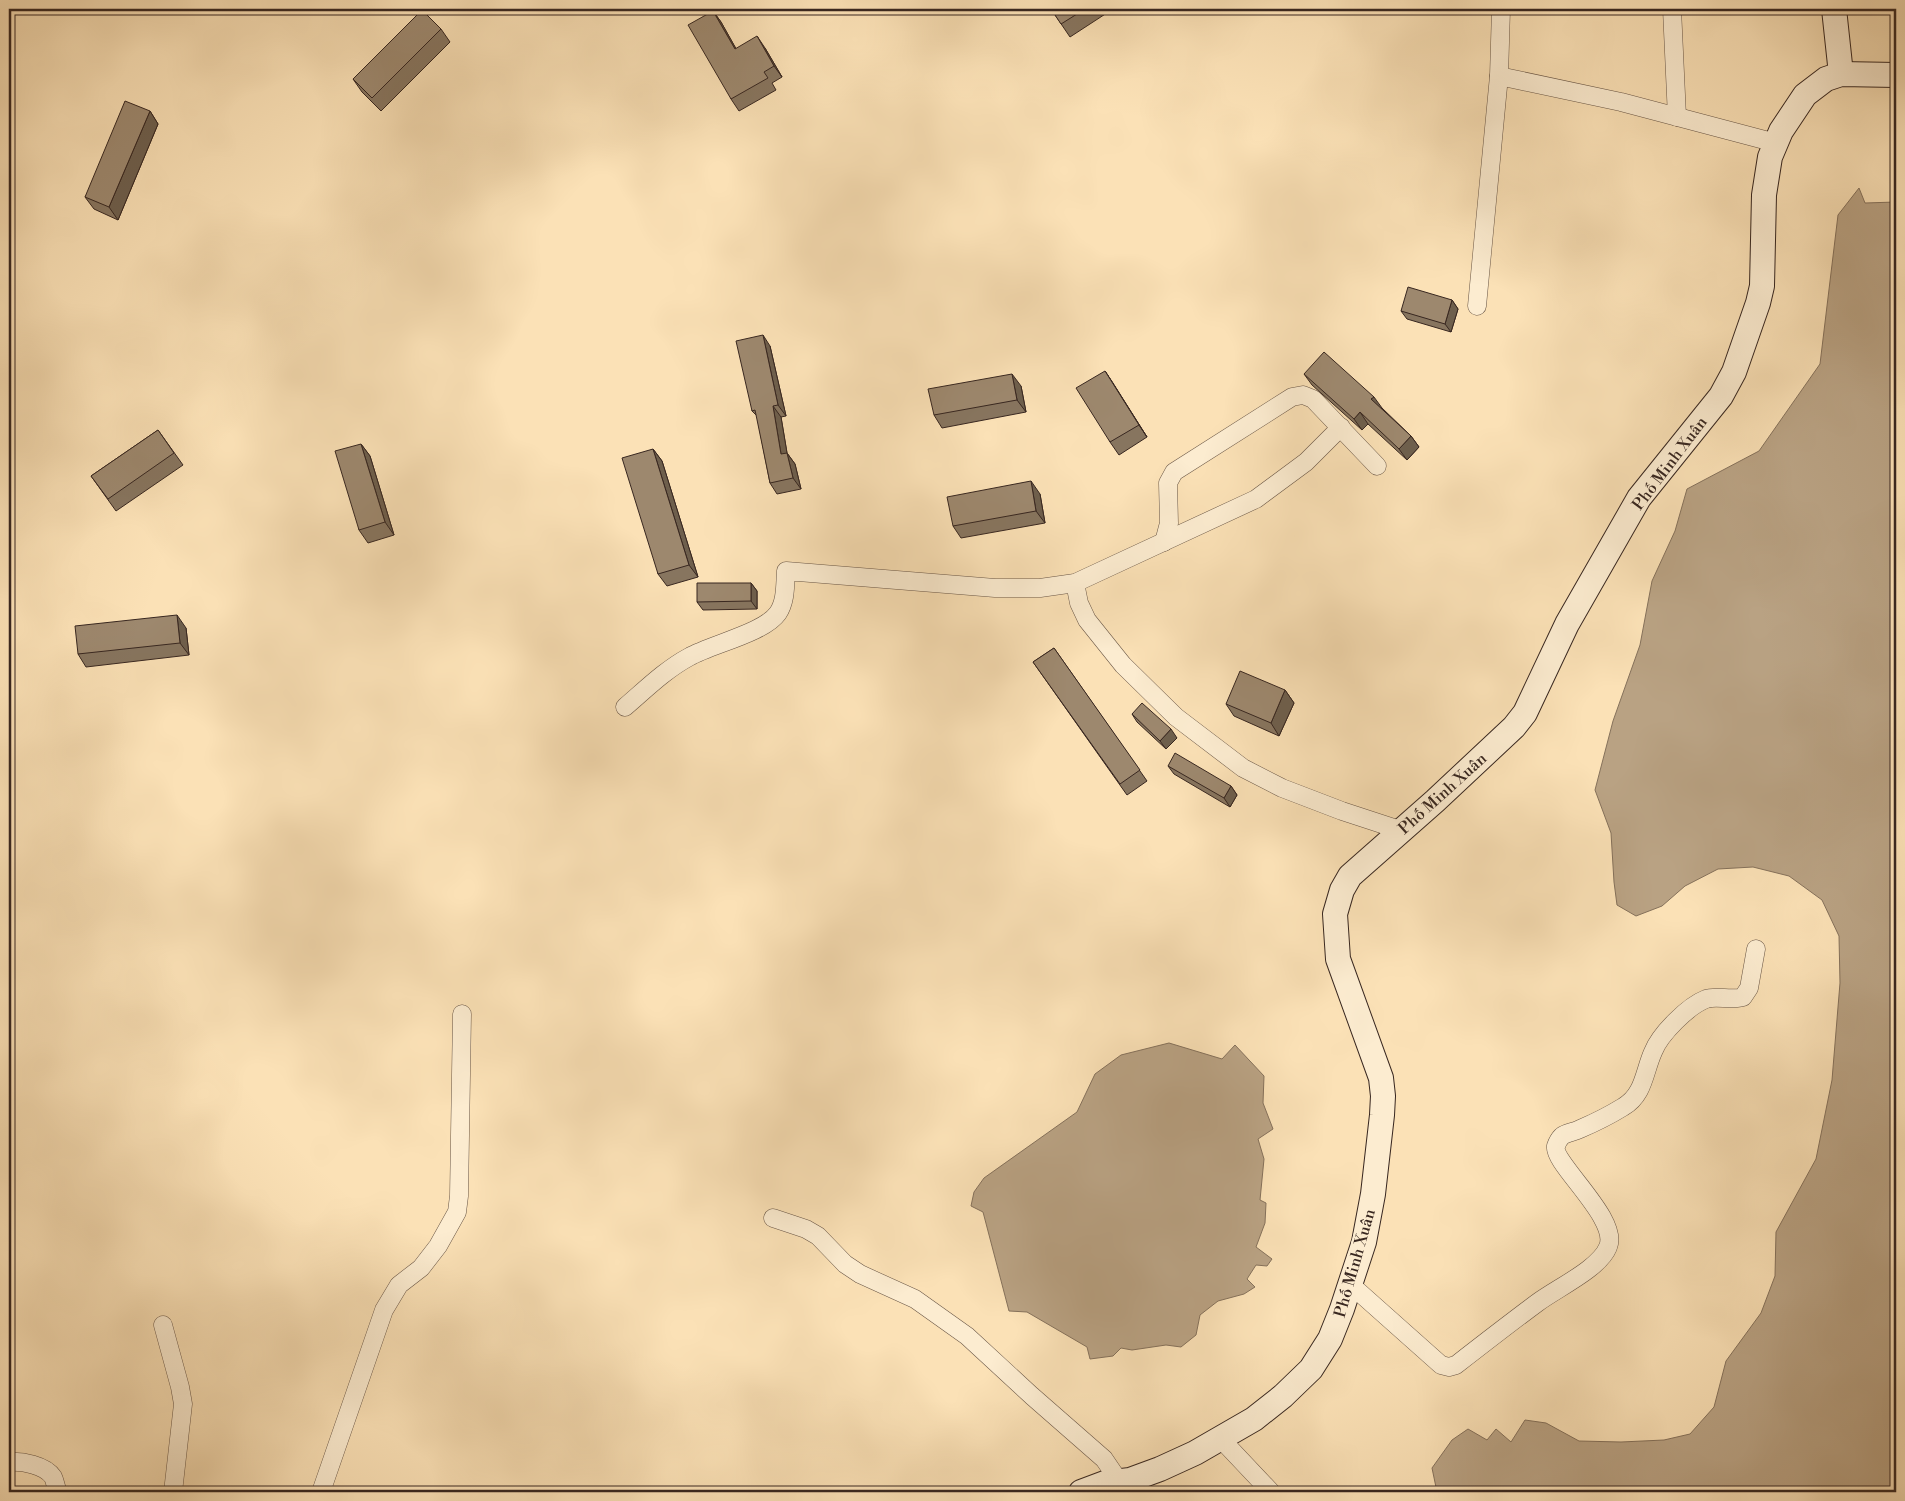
<svg xmlns="http://www.w3.org/2000/svg" width="1905" height="1501" font-family="'Libre Bodoni',serif">
  <style>
    .water { fill: #b9a283; stroke: #85715b }
    .lines { fill: none; stroke-linecap: round; stroke-linejoin: round }
    .street-casing { stroke: #695646; stroke-width: 19 }
    .secondary-casing { stroke: #382720; stroke-width: 26 }
    .street { stroke: #fcecd0; stroke-width: 18 }
    .secondary { stroke: #fcecd0; stroke-width: 24 }
    .wall { fill: #87755f; stroke: #382720 }
    .shaded-wall { fill: #6e5f4d; stroke: #382720 }
    .building { fill: #9d886e; stroke: #382720 }
    .labels { text-anchor: middle; stroke-width: 4.5; stroke-linejoin: round; paint-order: stroke }
    .street-label { font-size: 16px; fill: #382720; stroke: #fcecd0 }
  </style>
  <rect width="100%" height="100%" fill="#fbe1b6"/>
  <filter id="stains"><feTurbulence type="fractalNoise" baseFrequency=".004" numOctaves="4"/><feColorMatrix values="0 0 0 0 .2 0 0 0 0 .09 0 0 0 0 .02 0 0 0 .5 -.17"/></filter>
  <radialGradient id="worn" r=".72"><stop offset=".6" stop-color="#630" stop-opacity="0"/><stop offset="1" stop-color="#630" stop-opacity=".3"/></radialGradient>
  <g class="water">
    <path d="M 1859,188 L 1865,203 L 1896,202 L 1896,1492 L 1437,1492 L 1432,1468 L 1452,1440 L 1468,1429 L 1487,1440 L 1496,1429 L 1511,1442 L 1525,1420 L 1546,1423 L 1579,1441 L 1621,1442 L 1664,1440 L 1690,1434 L 1714,1407 L 1726,1361 L 1761,1313 L 1775,1276 L 1776,1232 L 1816,1159 L 1832,1080 L 1840,983 L 1839,936 L 1822,900 L 1789,876 L 1753,867 L 1718,869 L 1685,886 L 1662,906 L 1636,916 L 1617,905 L 1614,882 L 1611,833 L 1595,790 L 1613,721 L 1640,645 L 1652,581 L 1675,531 L 1687,489 L 1759,451 L 1820,364 L 1838,215 Z"/>
    <path d="M 1169,1043 L 1222,1059 L 1235,1045 L 1264,1076 L 1263,1103 L 1273,1129 L 1258,1139 L 1264,1159 L 1260,1200 L 1266,1203 L 1265,1223 L 1256,1247 L 1272,1259 L 1267,1266 L 1256,1265 L 1247,1279 L 1255,1287 L 1244,1294 L 1218,1301 L 1200,1315 L 1196,1335 L 1181,1347 L 1166,1345 L 1132,1350 L 1121,1348 L 1113,1356 L 1090,1359 L 1087,1347 L 1027,1312 L 1009,1311 L 983,1212 L 971,1206 L 974,1192 L 984,1178 L 1077,1112 L 1095,1074 L 1121,1055 Z"/>
  </g>
  <g class="lines">
    <g class="street-casing">
      <g id="street">
        <path d="M 1672,9 L 1677,117"/>
        <path d="M 1499,76 L 1621,102 L 1776,143"/>
        <path d="M 1477,306 L 1499,76 L 1501,9"/>
        <path d="M 1164,542 L 1169,523 L 1168,483 L 1174,472 L 1292,397 L 1303,395 L 1313,399 L 1377,466"/>
        <path d="M 1075,583 L 1079,603 L 1087,620 L 1123,665 L 1176,717 L 1243,768 L 1282,788 L 1342,811 L 1400,830"/>
        <path d="M 625,707 C 646,689 665,670 689,657 C 712,644 764,633 778,613 C 786,601 785,585 786,571 L 995,588 L 1040,588 L 1075,583 L 1256,499 L 1306,462 L 1341,427"/>
        <path d="M 773,1218 L 806,1229 L 818,1236 L 845,1264 L 860,1274 L 915,1299 L 967,1336 L 1032,1396 L 1104,1459 L 1119,1481"/>
        <path d="M 1350,1284 L 1441,1365 L 1449,1367 L 1456,1365 C 1483,1344 1510,1323 1537,1303 C 1557,1288 1599,1269 1608,1247 C 1620,1219 1552,1163 1556,1146 C 1557,1143 1560,1138 1562,1136 C 1566,1133 1574,1132 1580,1129 C 1594,1123 1610,1115 1623,1107 C 1644,1095 1644,1072 1653,1052 C 1660,1034 1688,1006 1706,999 C 1717,995 1731,1001 1743,997 L 1749,988 L 1756,949"/>
        <path d="M 163,1325 L 180,1387 L 183,1404 L 173,1492"/>
        <path d="M 1220,1438 L 1271,1492"/>
        <path d="M 9,1462 C 22,1461 45,1465 53,1477 C 55,1481 56,1488 58,1492"/>
        <path d="M 321,1492 L 384,1310 L 399,1285 L 421,1268 L 438,1246 L 457,1212 L 459,1196 L 462,1014"/>
      </g>
    </g>
    <g class="secondary-casing">
      <g id="secondary">
        <path d="M 1834,9 L 1841,74"/>
        <path d="M 1081,1492 L 1105,1483 L 1130,1480 L 1160,1469 L 1195,1453 L 1254,1419 L 1283,1396 L 1311,1369 L 1330,1339 L 1342,1309 L 1364,1242 L 1373,1194 L 1382,1115 L 1383,1096 L 1381,1078 L 1338,959 L 1335,914 L 1342,890 L 1350,876 L 1435,801 L 1514,727 L 1525,713 L 1567,624 L 1639,498 L 1721,396 L 1734,372 L 1758,303 L 1762,286 L 1764,195 L 1770,157 L 1781,131 L 1805,95 L 1826,79 L 1841,74 L 1896,75"/>
      </g>
    </g>
    <use href="#street" class="street"/>
    <use href="#secondary" class="secondary"/>
  </g>
  <g class="wall">
    <path d="M 1051,9 L 1113,9 L 1070,37 Z"/>
    <path d="M 713,11 L 721,22 L 736,49 L 765,48 L 782,77 L 772,83 L 776,90 L 739,111 L 731,99 Z"/>
    <path d="M 441,29 L 450,42 L 381,111 L 362,92 L 353,79 Z"/>
    <path d="M 150,111 L 158,124 L 118,220 L 94,209 L 85,197 Z"/>
    <path d="M 1452,300 L 1458,309 L 1451,332 L 1407,319 L 1401,311 Z"/>
    <path d="M 770,346 L 786,416 L 781,417 L 787,453 L 795,464 L 801,489 L 777,494 L 770,483 L 757,416 L 752,411 Z"/>
    <path d="M 1105,371 L 1147,437 L 1119,455 L 1110,442 Z"/>
    <path d="M 1304,374 L 1382,408 L 1411,436 L 1419,447 L 1407,460 L 1368,424 L 1362,430 L 1312,385 Z"/>
    <path d="M 1021,386 L 1026,412 L 942,428 L 934,415 Z"/>
    <path d="M 158,430 L 183,465 L 116,511 L 91,476 Z"/>
    <path d="M 361,444 L 370,456 L 394,535 L 368,543 L 359,530 Z"/>
    <path d="M 653,449 L 662,461 L 698,577 L 667,586 L 658,574 Z"/>
    <path d="M 1040,494 L 1045,523 L 961,538 L 953,526 Z"/>
    <path d="M 751,583 L 757,591 L 757,609 L 703,610 L 697,602 Z"/>
    <path d="M 186,628 L 189,655 L 86,667 L 78,654 Z"/>
    <path d="M 1054,648 L 1147,781 L 1127,795 L 1033,662 Z"/>
    <path d="M 1285,690 L 1294,703 L 1279,736 L 1234,716 L 1226,704 Z"/>
    <path d="M 1132,714 L 1177,738 L 1166,749 L 1137,722 Z"/>
    <path d="M 1168,766 L 1231,786 L 1237,795 L 1230,807 L 1174,774 Z"/>
  </g>
  <g class="shaded-wall">
    <path d="M 713,11 L 721,22 L 743,61 L 735,49 Z"/>
    <path d="M 757,36 L 765,48 L 782,77 L 774,66 Z"/>
    <path d="M 150,111 L 158,124 L 118,220 L 109,207 Z"/>
    <path d="M 1452,300 L 1458,309 L 1451,332 L 1445,324 Z"/>
    <path d="M 763,335 L 770,346 L 786,416 L 778,405 Z"/>
    <path d="M 1105,371 L 1113,383 L 1147,437 L 1139,425 Z"/>
    <path d="M 1012,374 L 1021,386 L 1026,412 L 1017,400 Z"/>
    <path d="M 1374,397 L 1382,408 L 1379,411 L 1371,399 Z"/>
    <path d="M 773,406 L 781,417 L 789,465 L 781,454 Z"/>
    <path d="M 1360,412 L 1368,424 L 1362,430 L 1354,419 Z"/>
    <path d="M 1411,436 L 1419,447 L 1407,460 L 1399,449 Z"/>
    <path d="M 361,444 L 370,456 L 394,535 L 385,522 Z"/>
    <path d="M 653,449 L 662,461 L 698,577 L 689,565 Z"/>
    <path d="M 787,453 L 795,464 L 801,489 L 793,478 Z"/>
    <path d="M 1031,481 L 1040,494 L 1045,523 L 1036,511 Z"/>
    <path d="M 751,583 L 757,591 L 757,609 L 751,601 Z"/>
    <path d="M 177,615 L 186,628 L 189,655 L 180,643 Z"/>
    <path d="M 1285,690 L 1294,703 L 1279,736 L 1271,723 Z"/>
    <path d="M 1171,729 L 1177,738 L 1166,749 L 1160,741 Z"/>
    <path d="M 1231,786 L 1237,795 L 1230,807 L 1224,798 Z"/>
  </g>
  <g class="building">
    <path d="M 1051,9 L 1085,9 L 1061,24 Z"/>
    <path d="M 422,10 L 441,29 L 372,98 L 353,79 Z"/>
    <path d="M 713,11 L 735,49 L 757,36 L 774,66 L 764,72 L 768,78 L 731,99 L 688,25 Z"/>
    <path d="M 125,101 L 150,111 L 109,207 L 85,197 Z"/>
    <path d="M 1408,287 L 1452,300 L 1445,324 L 1401,311 Z"/>
    <path d="M 763,335 L 778,405 L 773,406 L 781,454 L 787,453 L 793,478 L 770,483 L 755,410 L 752,411 L 736,341 Z"/>
    <path d="M 1324,352 L 1374,397 L 1371,399 L 1411,436 L 1399,449 L 1360,412 L 1354,419 L 1304,374 Z"/>
    <path d="M 1105,371 L 1139,425 L 1110,442 L 1076,388 Z"/>
    <path d="M 1012,374 L 1017,400 L 934,415 L 928,389 Z"/>
    <path d="M 158,430 L 174,453 L 108,499 L 91,476 Z"/>
    <path d="M 361,444 L 385,522 L 359,530 L 335,451 Z"/>
    <path d="M 653,449 L 689,565 L 658,574 L 622,458 Z"/>
    <path d="M 1031,481 L 1036,511 L 953,526 L 947,497 Z"/>
    <path d="M 697,583 L 751,583 L 751,601 L 697,602 Z"/>
    <path d="M 177,615 L 180,643 L 78,654 L 75,626 Z"/>
    <path d="M 1054,648 L 1140,770 L 1120,784 L 1033,662 Z"/>
    <path d="M 1240,671 L 1285,690 L 1271,723 L 1226,704 Z"/>
    <path d="M 1142,703 L 1171,729 L 1160,741 L 1132,714 Z"/>
    <path d="M 1175,753 L 1231,786 L 1224,798 L 1168,766 Z"/>
  </g>
  <g class="labels">
    <g class="street-label">
      <text transform="translate(1669 463) rotate(-53)" y="6">Phố Minh Xuân</text>
      <text transform="translate(1442 793) rotate(-42)" y="6">Phố Minh Xuân</text>
      <text transform="translate(1354 1263) rotate(-74)" y="6">Phố Minh Xuân</text>
    </g>
  </g>
  <rect width="1905" height="1501" fill="none" stroke="#fbe1b6" stroke-width="30"/>
  <rect x="10" y="10" width="1885" height="1481" fill="none" stroke="#382720" stroke-width="2.5"/>
  <rect x="15" y="15" width="1875" height="1471" fill="none" stroke="#382720"/>
  <rect width="100%" height="100%" filter="url(#stains)"/>
  <rect width="100%" height="100%" fill="url(#worn)"/>
</svg>
